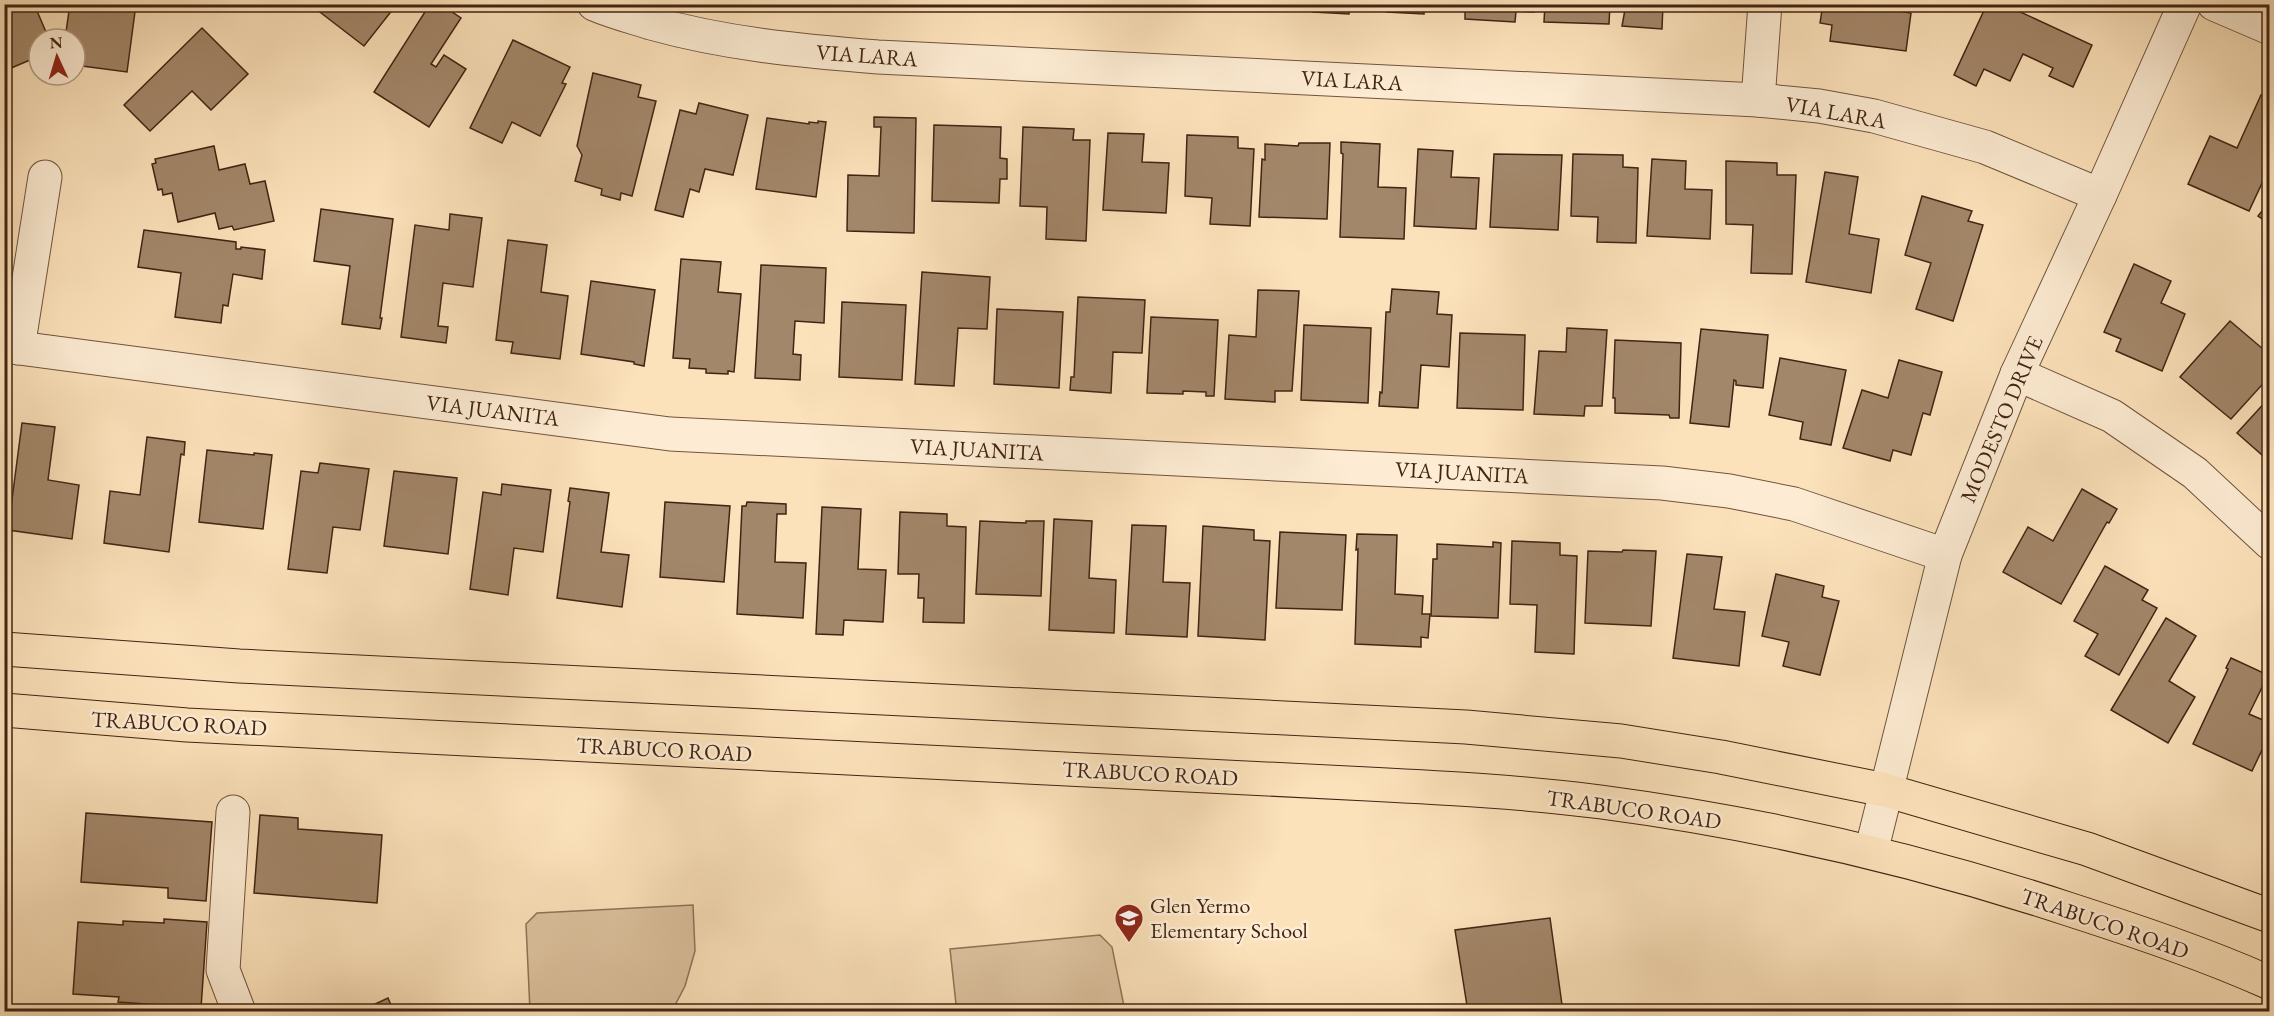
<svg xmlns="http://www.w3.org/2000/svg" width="2274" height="1016" font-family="'EB Garamond',serif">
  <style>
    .green { fill: #dcc29e; stroke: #8f7358; stroke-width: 1.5 }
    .building { fill: #a3876a; stroke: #422413; stroke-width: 1.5 }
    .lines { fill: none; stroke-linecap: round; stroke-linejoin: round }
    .minor-casing { stroke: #70543d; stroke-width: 35 }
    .major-casing { stroke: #422413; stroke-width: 35 }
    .minor { stroke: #fdecd3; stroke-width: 33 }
    .major { stroke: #fce2bb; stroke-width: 33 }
    .labels { text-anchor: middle; stroke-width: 5; stroke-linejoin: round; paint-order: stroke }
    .street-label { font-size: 22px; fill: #422413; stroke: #fdecd3 }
    .poi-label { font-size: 22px; fill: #422413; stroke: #fdecd3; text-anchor: start }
  </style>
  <rect width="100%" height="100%" fill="#fce2bb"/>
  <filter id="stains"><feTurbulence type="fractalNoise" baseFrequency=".00333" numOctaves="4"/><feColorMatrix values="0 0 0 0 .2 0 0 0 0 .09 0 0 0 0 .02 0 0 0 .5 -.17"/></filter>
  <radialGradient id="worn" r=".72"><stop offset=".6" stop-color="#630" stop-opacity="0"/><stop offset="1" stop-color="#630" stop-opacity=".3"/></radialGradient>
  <g class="green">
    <path d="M 693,905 L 695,951 L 685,986 L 672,1011 L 530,1011 L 526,924 L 537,913 Z"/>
    <path d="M 1100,935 L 1112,947 L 1125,1011 L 960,1011 L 956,1004 L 950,949 Z"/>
  </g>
  <g class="building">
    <path d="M 4,4 L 34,4 L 49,39 L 39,39 L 39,43 L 32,46 L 37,57 L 4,71 Z"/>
    <path d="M 70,4 L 136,4 L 127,72 L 75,65 L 75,39 L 65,39 Z"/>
    <path d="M 314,4 L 397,4 L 364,46 L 312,6 Z"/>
    <path d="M 430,4 L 440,4 L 461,18 L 431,64 L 436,67 L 444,55 L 466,69 L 429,127 L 374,92 Z"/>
    <path d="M 1313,4 L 1350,4 L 1349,14 L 1313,12 Z"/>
    <path d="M 1388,4 L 1424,4 L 1424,14 L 1387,12 Z"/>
    <path d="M 1465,4 L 1534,4 L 1534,12 L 1516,11 L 1515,22 L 1465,19 Z"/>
    <path d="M 1545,4 L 1610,4 L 1609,24 L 1544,22 Z"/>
    <path d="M 1626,4 L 1663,4 L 1662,29 L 1622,26 Z"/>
    <path d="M 1823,4 L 1887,4 L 1887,9 L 1911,13 L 1906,51 L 1830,41 L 1832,25 L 1820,23 Z"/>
    <path d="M 1987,4 L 2003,4 L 2092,45 L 2073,87 L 2049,76 L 2053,68 L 2023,54 L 2010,81 L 1984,69 L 1976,86 L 1954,75 Z"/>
    <path d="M 202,28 L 248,74 L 211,110 L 192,91 L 150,131 L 124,105 Z"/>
    <path d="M 513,40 L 570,67 L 562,83 L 566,84 L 540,136 L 512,122 L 502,143 L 470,128 Z"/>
    <path d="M 593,73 L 641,85 L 638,97 L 656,101 L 632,196 L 621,193 L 620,200 L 601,195 L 602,189 L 575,181 L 582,155 L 577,146 Z"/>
    <path d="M 2261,95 L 2270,99 L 2270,166 L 2249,211 L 2188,184 L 2210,136 L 2237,148 Z"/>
    <path d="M 699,103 L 748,115 L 733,175 L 705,169 L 699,192 L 690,189 L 683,217 L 655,210 L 680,110 L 696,114 Z"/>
    <path d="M 874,117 L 916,118 L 914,233 L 847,231 L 848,175 L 879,176 L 881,127 L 874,127 Z"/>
    <path d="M 767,118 L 809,124 L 809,122 L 818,123 L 818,121 L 826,122 L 816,197 L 756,189 Z"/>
    <path d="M 934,125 L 1001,127 L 1000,158 L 1007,159 L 1007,179 L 1000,179 L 999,203 L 932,201 Z"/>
    <path d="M 1023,127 L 1074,129 L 1073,140 L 1090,140 L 1086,241 L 1046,239 L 1047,207 L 1020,206 Z"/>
    <path d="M 1108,133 L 1144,134 L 1142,162 L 1169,163 L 1166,213 L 1103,210 Z"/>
    <path d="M 1187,135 L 1238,137 L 1238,148 L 1254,149 L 1250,226 L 1210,224 L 1212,198 L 1185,196 Z"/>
    <path d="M 1341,142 L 1380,144 L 1378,187 L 1406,188 L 1404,239 L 1340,237 L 1343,154 L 1341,153 Z"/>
    <path d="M 1299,143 L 1330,143 L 1327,219 L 1259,217 L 1262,159 L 1265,160 L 1265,144 L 1298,146 Z"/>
    <path d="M 214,146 L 219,170 L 245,164 L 250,184 L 265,181 L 274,221 L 234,230 L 232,226 L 219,229 L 215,213 L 178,222 L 172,193 L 163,195 L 162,189 L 158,190 L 152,164 L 156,163 L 155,159 Z"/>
    <path d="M 1418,149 L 1453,151 L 1451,177 L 1479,178 L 1476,229 L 1414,226 Z"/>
    <path d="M 1494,154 L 1562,155 L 1558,230 L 1490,227 Z"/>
    <path d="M 1573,154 L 1623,155 L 1623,167 L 1638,168 L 1636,243 L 1597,242 L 1598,217 L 1571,216 Z"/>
    <path d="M 1652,159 L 1686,161 L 1685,189 L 1712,190 L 1710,239 L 1647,236 Z"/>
    <path d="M 1726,161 L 1777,163 L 1777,175 L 1796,175 L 1792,274 L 1751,273 L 1753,225 L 1726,224 Z"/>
    <path d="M 1825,172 L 1858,177 L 1849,234 L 1879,239 L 1871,293 L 1806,282 Z"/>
    <path d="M 1922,196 L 1972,211 L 1968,221 L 1983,225 L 1953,321 L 1916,309 L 1931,263 L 1905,255 Z"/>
    <path d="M 2270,201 L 2270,224 L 2258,216 Z"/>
    <path d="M 321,209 L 393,219 L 380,318 L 382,318 L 380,329 L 342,324 L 350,266 L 314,261 Z"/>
    <path d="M 450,214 L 482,218 L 473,287 L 443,283 L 438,326 L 448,327 L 446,343 L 401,337 L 415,225 L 449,230 Z"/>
    <path d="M 144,230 L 236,242 L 236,249 L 241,249 L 241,247 L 265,250 L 262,279 L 233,274 L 228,306 L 223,305 L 221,323 L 175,317 L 181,273 L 138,267 Z"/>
    <path d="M 508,240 L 547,245 L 541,292 L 568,296 L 560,359 L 511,353 L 513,342 L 496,340 Z"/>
    <path d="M 681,259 L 721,262 L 718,292 L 741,294 L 734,372 L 728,371 L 728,374 L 706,373 L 706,369 L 689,368 L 690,359 L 673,358 Z"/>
    <path d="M 2134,264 L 2171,281 L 2161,303 L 2185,314 L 2162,371 L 2116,351 L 2121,339 L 2104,332 Z"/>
    <path d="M 761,265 L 826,268 L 824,323 L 795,321 L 793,354 L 801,355 L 800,380 L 755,378 Z"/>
    <path d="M 922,272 L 990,277 L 987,329 L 958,328 L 954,386 L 915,384 Z"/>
    <path d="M 591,281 L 655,290 L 644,366 L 634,364 L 634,362 L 581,354 Z"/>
    <path d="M 1392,289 L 1439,292 L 1437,314 L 1452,315 L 1449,367 L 1421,365 L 1418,408 L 1379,406 L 1380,392 L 1382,393 L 1386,312 L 1390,312 Z"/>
    <path d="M 1258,290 L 1299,291 L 1292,391 L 1275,391 L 1275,402 L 1225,399 L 1229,335 L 1256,337 Z"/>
    <path d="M 1078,297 L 1145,300 L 1142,353 L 1113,352 L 1111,393 L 1070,390 L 1071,377 L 1074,377 Z"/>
    <path d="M 842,302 L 906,305 L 902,380 L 839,377 Z"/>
    <path d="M 997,309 L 1063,312 L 1059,388 L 994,384 Z"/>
    <path d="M 1151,317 L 1218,320 L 1214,396 L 1206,396 L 1206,392 L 1183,391 L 1183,394 L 1147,393 Z"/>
    <path d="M 2230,321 L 2270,355 L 2270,376 L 2231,419 L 2180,377 Z"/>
    <path d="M 1304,325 L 1371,328 L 1368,403 L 1301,400 Z"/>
    <path d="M 1567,328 L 1607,330 L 1602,406 L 1585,406 L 1584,416 L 1534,414 L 1539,351 L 1566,352 Z"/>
    <path d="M 1701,329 L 1768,335 L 1763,388 L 1736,385 L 1736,381 L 1734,380 L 1729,427 L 1690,423 Z"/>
    <path d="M 1460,333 L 1525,335 L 1523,410 L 1457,408 Z"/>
    <path d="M 1615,340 L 1681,343 L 1679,418 L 1670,418 L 1669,415 L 1615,413 L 1615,398 L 1613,398 Z"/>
    <path d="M 1780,358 L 1846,370 L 1831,445 L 1800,439 L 1803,422 L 1769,415 Z"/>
    <path d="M 1899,360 L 1942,372 L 1930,415 L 1923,413 L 1911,455 L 1893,450 L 1890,461 L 1843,448 L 1862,390 L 1888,398 Z"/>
    <path d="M 2270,397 L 2270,462 L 2237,433 Z"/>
    <path d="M 22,423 L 55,427 L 48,480 L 79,485 L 72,539 L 8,530 Z"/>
    <path d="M 147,437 L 185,442 L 184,455 L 181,454 L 169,552 L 104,543 L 110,491 L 140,495 Z"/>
    <path d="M 207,450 L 254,455 L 254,453 L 272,455 L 263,529 L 199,522 Z"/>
    <path d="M 320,463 L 369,469 L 360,530 L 333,527 L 327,573 L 288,569 L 301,471 L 318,473 Z"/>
    <path d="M 394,471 L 457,478 L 448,554 L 384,546 Z"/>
    <path d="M 502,484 L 551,490 L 543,552 L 514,548 L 508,595 L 470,589 L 483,492 L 501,495 Z"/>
    <path d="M 570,488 L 609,493 L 601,552 L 629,555 L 622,607 L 557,598 L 570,502 L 568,501 Z"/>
    <path d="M 2082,489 L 2117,509 L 2109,523 L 2107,522 L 2061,604 L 2003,572 L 2028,527 L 2053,541 Z"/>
    <path d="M 665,502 L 730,506 L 724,582 L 660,577 Z"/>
    <path d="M 747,502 L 786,504 L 786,514 L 777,514 L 775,562 L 806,563 L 803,618 L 737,614 L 742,506 L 746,506 Z"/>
    <path d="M 822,507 L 861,509 L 858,569 L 886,570 L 883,622 L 844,620 L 843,635 L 816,634 Z"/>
    <path d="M 900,512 L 947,514 L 947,526 L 966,527 L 964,623 L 923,622 L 924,598 L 918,598 L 919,574 L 898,574 Z"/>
    <path d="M 1054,519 L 1092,521 L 1089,578 L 1116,580 L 1114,633 L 1049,630 Z"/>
    <path d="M 980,521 L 1026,523 L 1026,521 L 1044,521 L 1041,596 L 976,594 Z"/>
    <path d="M 1132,525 L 1166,526 L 1163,582 L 1190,583 L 1187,637 L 1126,634 Z"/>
    <path d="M 1203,526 L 1254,530 L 1254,540 L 1270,541 L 1265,640 L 1198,636 Z"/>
    <path d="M 1280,532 L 1346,535 L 1342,610 L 1276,608 Z"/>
    <path d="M 1357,534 L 1397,535 L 1395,594 L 1423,596 L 1422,614 L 1430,614 L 1428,638 L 1421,637 L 1421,647 L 1355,644 L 1358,549 L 1356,550 Z"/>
    <path d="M 1512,541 L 1560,543 L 1560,555 L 1577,556 L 1574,654 L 1535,652 L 1537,605 L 1510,604 Z"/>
    <path d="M 1493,542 L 1501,543 L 1498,618 L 1431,616 L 1433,559 L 1437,559 L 1437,544 L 1493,547 Z"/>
    <path d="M 1623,550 L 1656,551 L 1651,626 L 1585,623 L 1588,551 L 1622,552 Z"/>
    <path d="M 1687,554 L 1722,557 L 1714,609 L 1745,612 L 1739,666 L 1673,658 Z"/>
    <path d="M 2105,566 L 2148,590 L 2142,600 L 2157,608 L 2119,675 L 2085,656 L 2098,634 L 2074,621 Z"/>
    <path d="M 1776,574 L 1824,586 L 1822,597 L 1839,601 L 1820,675 L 1783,666 L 1789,642 L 1762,636 Z"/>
    <path d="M 2166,618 L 2196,636 L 2169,681 L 2195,697 L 2168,743 L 2111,710 Z"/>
    <path d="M 2231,658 L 2268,675 L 2249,714 L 2270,723 L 2270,733 L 2252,771 L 2193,744 L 2228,669 L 2226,668 Z"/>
    <path d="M 86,813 L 212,822 L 206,901 L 168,898 L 168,888 L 81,882 Z"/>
    <path d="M 260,815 L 298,818 L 298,829 L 382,835 L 377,903 L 254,893 Z"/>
    <path d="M 1550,918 L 1563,1012 L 1468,1012 L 1455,930 Z"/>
    <path d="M 164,919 L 207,922 L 201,1008 L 118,1002 L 119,997 L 73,994 L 78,922 L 123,925 L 123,921 L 164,923 Z"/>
    <path d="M 388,998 L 394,1012 L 358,1012 Z"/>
  </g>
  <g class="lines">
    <g class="minor-casing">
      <g id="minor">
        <path d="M 594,4 C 613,12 632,17 651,23 C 726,44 801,51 878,57 L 1758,100 L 1819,106 L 1874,116 L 1985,147 L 2100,195"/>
        <path d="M 2214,4 L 2270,28"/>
        <path d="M 1758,100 L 1765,4"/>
        <path d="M 4,346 L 670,434 L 1662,483 L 1729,491 L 1794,504 L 1945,555"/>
        <path d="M 18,348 L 45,177"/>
        <path d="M 2017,374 L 2112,416 L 2195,473 L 2270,543"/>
        <path d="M 233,812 L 223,970 L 239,1012"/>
        <path d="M 1871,852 L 1945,555 L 2017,374 L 2100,195 L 2185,4"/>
      </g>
    </g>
    <g class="major-casing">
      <g id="major">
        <path d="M 4,649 L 239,666 L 1466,727 L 1621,741 L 1721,757 L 1885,790 L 2087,849 L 2270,916"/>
        <path d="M 4,710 L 187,725 L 1368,784 C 1446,788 1524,792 1601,802 C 1760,823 1916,859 2068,909 C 2136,931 2205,954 2270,983"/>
      </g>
    </g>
    <use href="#minor" class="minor"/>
    <use href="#major" class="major"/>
  </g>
  <defs>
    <g id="school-pin" transform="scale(1.5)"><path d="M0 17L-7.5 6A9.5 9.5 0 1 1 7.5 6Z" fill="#8f2418" stroke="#fdecd3"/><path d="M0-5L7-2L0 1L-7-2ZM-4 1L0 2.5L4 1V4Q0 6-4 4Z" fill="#fff"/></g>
  </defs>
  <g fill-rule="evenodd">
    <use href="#school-pin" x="1129" y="918"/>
  </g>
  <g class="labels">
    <g class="street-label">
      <text transform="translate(867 55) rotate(4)" y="8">VIA LARA</text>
      <text transform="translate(1352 80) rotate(3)" y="8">VIA LARA</text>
      <text transform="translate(1836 112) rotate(10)" y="8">VIA LARA</text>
      <text transform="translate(493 410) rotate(7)" y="8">VIA JUANITA</text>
      <text transform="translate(2001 419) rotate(-67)" y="8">MODESTO DRIVE</text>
      <text transform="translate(977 449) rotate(3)" y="8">VIA JUANITA</text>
      <text transform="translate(1462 472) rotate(3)" y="8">VIA JUANITA</text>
      <text transform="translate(179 723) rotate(3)" y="8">TRABUCO ROAD</text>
      <text transform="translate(664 749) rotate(3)" y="8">TRABUCO ROAD</text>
      <text transform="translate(1150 773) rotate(3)" y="8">TRABUCO ROAD</text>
      <text transform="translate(1634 809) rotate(8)" y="8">TRABUCO ROAD</text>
      <text transform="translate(2105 923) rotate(19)" y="8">TRABUCO ROAD</text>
    </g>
    <g class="poi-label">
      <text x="1150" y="913">Glen Yermo<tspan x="1150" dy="25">Elementary School</tspan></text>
    </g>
  </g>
  <rect width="2274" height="1016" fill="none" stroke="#fce2bb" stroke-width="24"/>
  <rect x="6" y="6" width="2262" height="1004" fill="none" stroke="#422413" stroke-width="3"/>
  <rect x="12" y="12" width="2250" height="992" fill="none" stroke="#422413" stroke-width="1.5"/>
  <g transform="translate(57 57) rotate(356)"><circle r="28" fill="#fdecd3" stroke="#b29c86" stroke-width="1.5"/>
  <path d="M0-4.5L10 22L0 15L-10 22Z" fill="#8f2418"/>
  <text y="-9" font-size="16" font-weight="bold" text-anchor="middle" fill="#422413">N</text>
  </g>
  <rect width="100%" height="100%" filter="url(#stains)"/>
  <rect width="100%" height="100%" fill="url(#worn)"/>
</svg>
